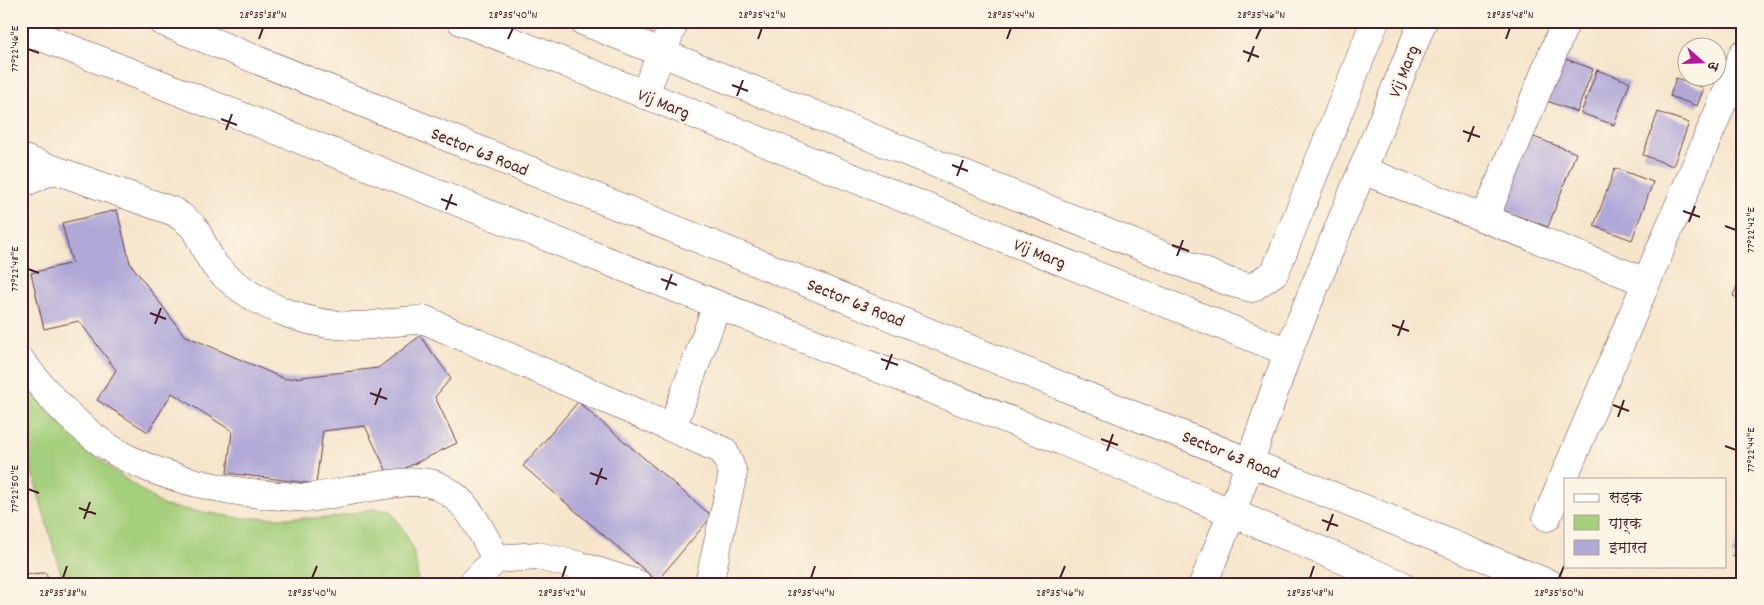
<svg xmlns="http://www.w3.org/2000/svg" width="1764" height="605" font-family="Dekko,'Playpen Sans Deva',sans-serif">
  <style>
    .green { fill: #a4cf7b; stroke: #777753 }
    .building { fill: #b0a8d7 }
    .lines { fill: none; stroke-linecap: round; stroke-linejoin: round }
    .minor-casing { stroke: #643d43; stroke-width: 29 }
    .minor { stroke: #fff; stroke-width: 28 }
    .ticks { fill: none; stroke: #4a1f2b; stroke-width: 2 }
    .labels { text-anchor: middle; stroke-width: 5; stroke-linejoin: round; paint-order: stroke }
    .street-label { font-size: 18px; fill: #4a1f2b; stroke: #fcf5e5 }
    .neatline { fill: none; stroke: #4a1f2b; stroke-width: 2 }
    .ticks-label { font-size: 12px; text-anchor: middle; fill: #4a1f2b }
  </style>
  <rect width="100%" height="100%" fill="#fcf5e5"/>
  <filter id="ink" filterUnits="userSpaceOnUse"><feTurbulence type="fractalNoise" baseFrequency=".02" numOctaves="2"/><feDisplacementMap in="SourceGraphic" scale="10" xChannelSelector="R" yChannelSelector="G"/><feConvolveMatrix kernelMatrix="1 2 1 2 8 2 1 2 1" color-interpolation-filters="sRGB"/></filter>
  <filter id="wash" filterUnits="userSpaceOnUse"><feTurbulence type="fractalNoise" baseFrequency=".0096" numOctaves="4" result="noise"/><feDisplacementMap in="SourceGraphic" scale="20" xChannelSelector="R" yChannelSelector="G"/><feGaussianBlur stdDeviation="1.12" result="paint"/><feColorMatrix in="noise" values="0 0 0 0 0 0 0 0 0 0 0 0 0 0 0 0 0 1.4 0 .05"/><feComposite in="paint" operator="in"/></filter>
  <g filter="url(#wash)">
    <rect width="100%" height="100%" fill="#f5e5cb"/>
    <path class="green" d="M 21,373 L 51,415 L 110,468 L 164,506 L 241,518 L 331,518 L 373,509 L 390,511 C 409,537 417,550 418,584 L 64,584 L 21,433 Z"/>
    <g id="blocks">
      <g class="building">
        <path d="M 1560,57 L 1593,69 L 1577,112 L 1544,100 Z"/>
        <path d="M 1597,70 L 1630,82 L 1614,125 L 1581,113 Z"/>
        <path d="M 1676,78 L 1704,88 L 1697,106 L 1670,96 Z"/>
        <path d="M 1658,112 L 1689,123 L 1673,166 L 1643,155 Z"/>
        <path d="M 1526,134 L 1576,153 L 1548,227 L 1499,209 Z"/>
        <path d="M 1615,168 L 1653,182 L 1632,240 L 1594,226 Z"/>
        <path d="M 117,210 L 130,263 L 184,335 L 285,379 L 378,368 L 420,336 L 451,378 L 435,397 L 457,443 L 389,476 L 365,426 L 323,431 L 316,484 L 227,473 L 232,431 L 172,393 L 148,432 L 97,400 L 116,370 L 79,321 L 44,329 L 31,273 L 72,263 L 62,223 Z"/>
        <path d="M 1743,271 L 1743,300 L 1733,296 Z"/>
        <path d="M 578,402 L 712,516 L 657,581 L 523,466 Z"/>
        <path d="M 1743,526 L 1743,559 L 1732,555 Z"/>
        <path d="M 46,573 L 49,584 L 21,584 L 21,574 Z"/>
      </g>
    </g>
  </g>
  <g filter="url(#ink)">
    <use href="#blocks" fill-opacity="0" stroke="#643d43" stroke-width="1"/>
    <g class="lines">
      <g class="minor-casing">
        <g id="minor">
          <path d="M 161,21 L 1550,584"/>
          <path d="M 461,21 L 1288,352"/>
          <path d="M 583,21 L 1229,282 L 1252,288 L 1275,272 L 1375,21"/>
          <path d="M 21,29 L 1062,441 L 1400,584"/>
          <path d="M 644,95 L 675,21"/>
          <path d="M 21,158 L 175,212 C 181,217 190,222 195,229 C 203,242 208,259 218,269 C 255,306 308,327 360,326 C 382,325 403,319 425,320 L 724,451 L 733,473 L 709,584"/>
          <path d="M 1362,170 L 1646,282"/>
          <path d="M 21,184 L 53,170"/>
          <path d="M 1485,218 L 1566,21"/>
          <path d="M 21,361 C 47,395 79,430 116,452 C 161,479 231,493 283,496 C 293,497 304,499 313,497 C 340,494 411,476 433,484 C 467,496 480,529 496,559"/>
          <path d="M 672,428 L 717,305"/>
          <path d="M 1547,517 L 1743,54"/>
          <path d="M 472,584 L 496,559 L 538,556 L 581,566 L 638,584"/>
          <path d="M 1203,584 L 1232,513 L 1288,352 L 1423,21"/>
        </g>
      </g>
      <use href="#minor" class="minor"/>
    </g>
  </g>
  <path class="ticks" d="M 259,39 L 263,28M 508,39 L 513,28M 758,39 L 762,28M 1007,39 L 1011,28M 1256,39 L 1261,28M 1506,39 L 1510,28M 28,49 L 39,53M 1243,51 L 1259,57M 1248,62 L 1254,46M 732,85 L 748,91M 737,96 L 743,80M 221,119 L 237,125M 226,130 L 232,114M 1463,131 L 1480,137M 1468,142 L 1474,126M 952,165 L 968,171M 957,176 L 963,160M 441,199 L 457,205M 446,210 L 452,194M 1683,211 L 1700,217M 1689,222 L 1695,206M 1725,226 L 1736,230M 1172,245 L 1189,251M 1177,256 L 1183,240M 28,269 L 39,273M 661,279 L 677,285M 666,290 L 672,274M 150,313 L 166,319M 155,324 L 161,308M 1392,325 L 1409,331M 1398,336 L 1404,320M 881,359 L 898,365M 886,370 L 892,354M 370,393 L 387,399M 375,405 L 381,388M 1613,405 L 1629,411M 1618,417 L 1624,400M 1101,439 L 1118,445M 1725,446 L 1736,450M 1107,451 L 1113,434M 590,473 L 607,479M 596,485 L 602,468M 28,489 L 39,493M 79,508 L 96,514M 84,519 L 90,502M 1322,520 L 1338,526M 1327,531 L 1333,514M 63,578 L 67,566M 312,578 L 317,566M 562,578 L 566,566M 811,578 L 815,566M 1060,578 L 1065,566M 1310,578 L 1314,566M 1559,578 L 1564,566"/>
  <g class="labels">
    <g class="street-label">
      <text transform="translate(1403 71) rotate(-68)" y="6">Vij Marg</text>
      <text transform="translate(664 103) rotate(22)" y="6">Vij Marg</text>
      <text transform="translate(480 151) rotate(22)" y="6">Sector 63 Road</text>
      <text transform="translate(1040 253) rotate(22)" y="6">Vij Marg</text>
      <text transform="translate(856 302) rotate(22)" y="6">Sector 63 Road</text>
      <text transform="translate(1231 454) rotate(22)" y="6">Sector 63 Road</text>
    </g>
  </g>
  <rect width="1764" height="605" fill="none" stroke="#fcf5e5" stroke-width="55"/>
  <rect x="1564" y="478" width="162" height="90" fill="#fcf5e5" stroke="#b59f9b"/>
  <rect x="1574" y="494" width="25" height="8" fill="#ffffff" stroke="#b59f9b"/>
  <text x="1609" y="502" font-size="15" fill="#4a1f2b">सड़क</text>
  <rect x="1574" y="515" width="25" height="15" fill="#a4cf7b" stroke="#b59f9b"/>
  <text x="1609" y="528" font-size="15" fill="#4a1f2b">पार्क</text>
  <rect x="1574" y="540" width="25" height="15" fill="#b0a8d7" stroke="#b59f9b"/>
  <text x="1609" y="552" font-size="15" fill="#4a1f2b">इमारत</text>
  <g transform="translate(1702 62) rotate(110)"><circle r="24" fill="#fcf5e5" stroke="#b59f9b"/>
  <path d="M0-4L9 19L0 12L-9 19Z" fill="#b5179e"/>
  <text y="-8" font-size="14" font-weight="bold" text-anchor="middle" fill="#4a1f2b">उ</text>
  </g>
  <rect x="28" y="28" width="1708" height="550" class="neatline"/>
  <g class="ticks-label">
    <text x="263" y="18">28°35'38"N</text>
    <text x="513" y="18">28°35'40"N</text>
    <text x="762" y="18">28°35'42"N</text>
    <text x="1011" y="18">28°35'44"N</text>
    <text x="1261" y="18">28°35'46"N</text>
    <text x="1510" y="18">28°35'48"N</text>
    <text transform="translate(14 49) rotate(-90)" y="4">77°22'46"E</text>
    <text transform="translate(1750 230) rotate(-90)" y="4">77°22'42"E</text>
    <text transform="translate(14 269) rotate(-90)" y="4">77°22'48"E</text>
    <text transform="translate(1750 450) rotate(-90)" y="4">77°22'44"E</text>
    <text transform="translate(14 489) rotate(-90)" y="4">77°22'50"E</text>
    <text x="63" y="596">28°35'38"N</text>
    <text x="312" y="596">28°35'40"N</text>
    <text x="562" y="596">28°35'42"N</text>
    <text x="811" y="596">28°35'44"N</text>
    <text x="1060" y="596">28°35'46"N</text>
    <text x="1310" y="596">28°35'48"N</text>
    <text x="1559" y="596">28°35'50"N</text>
  </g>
</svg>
